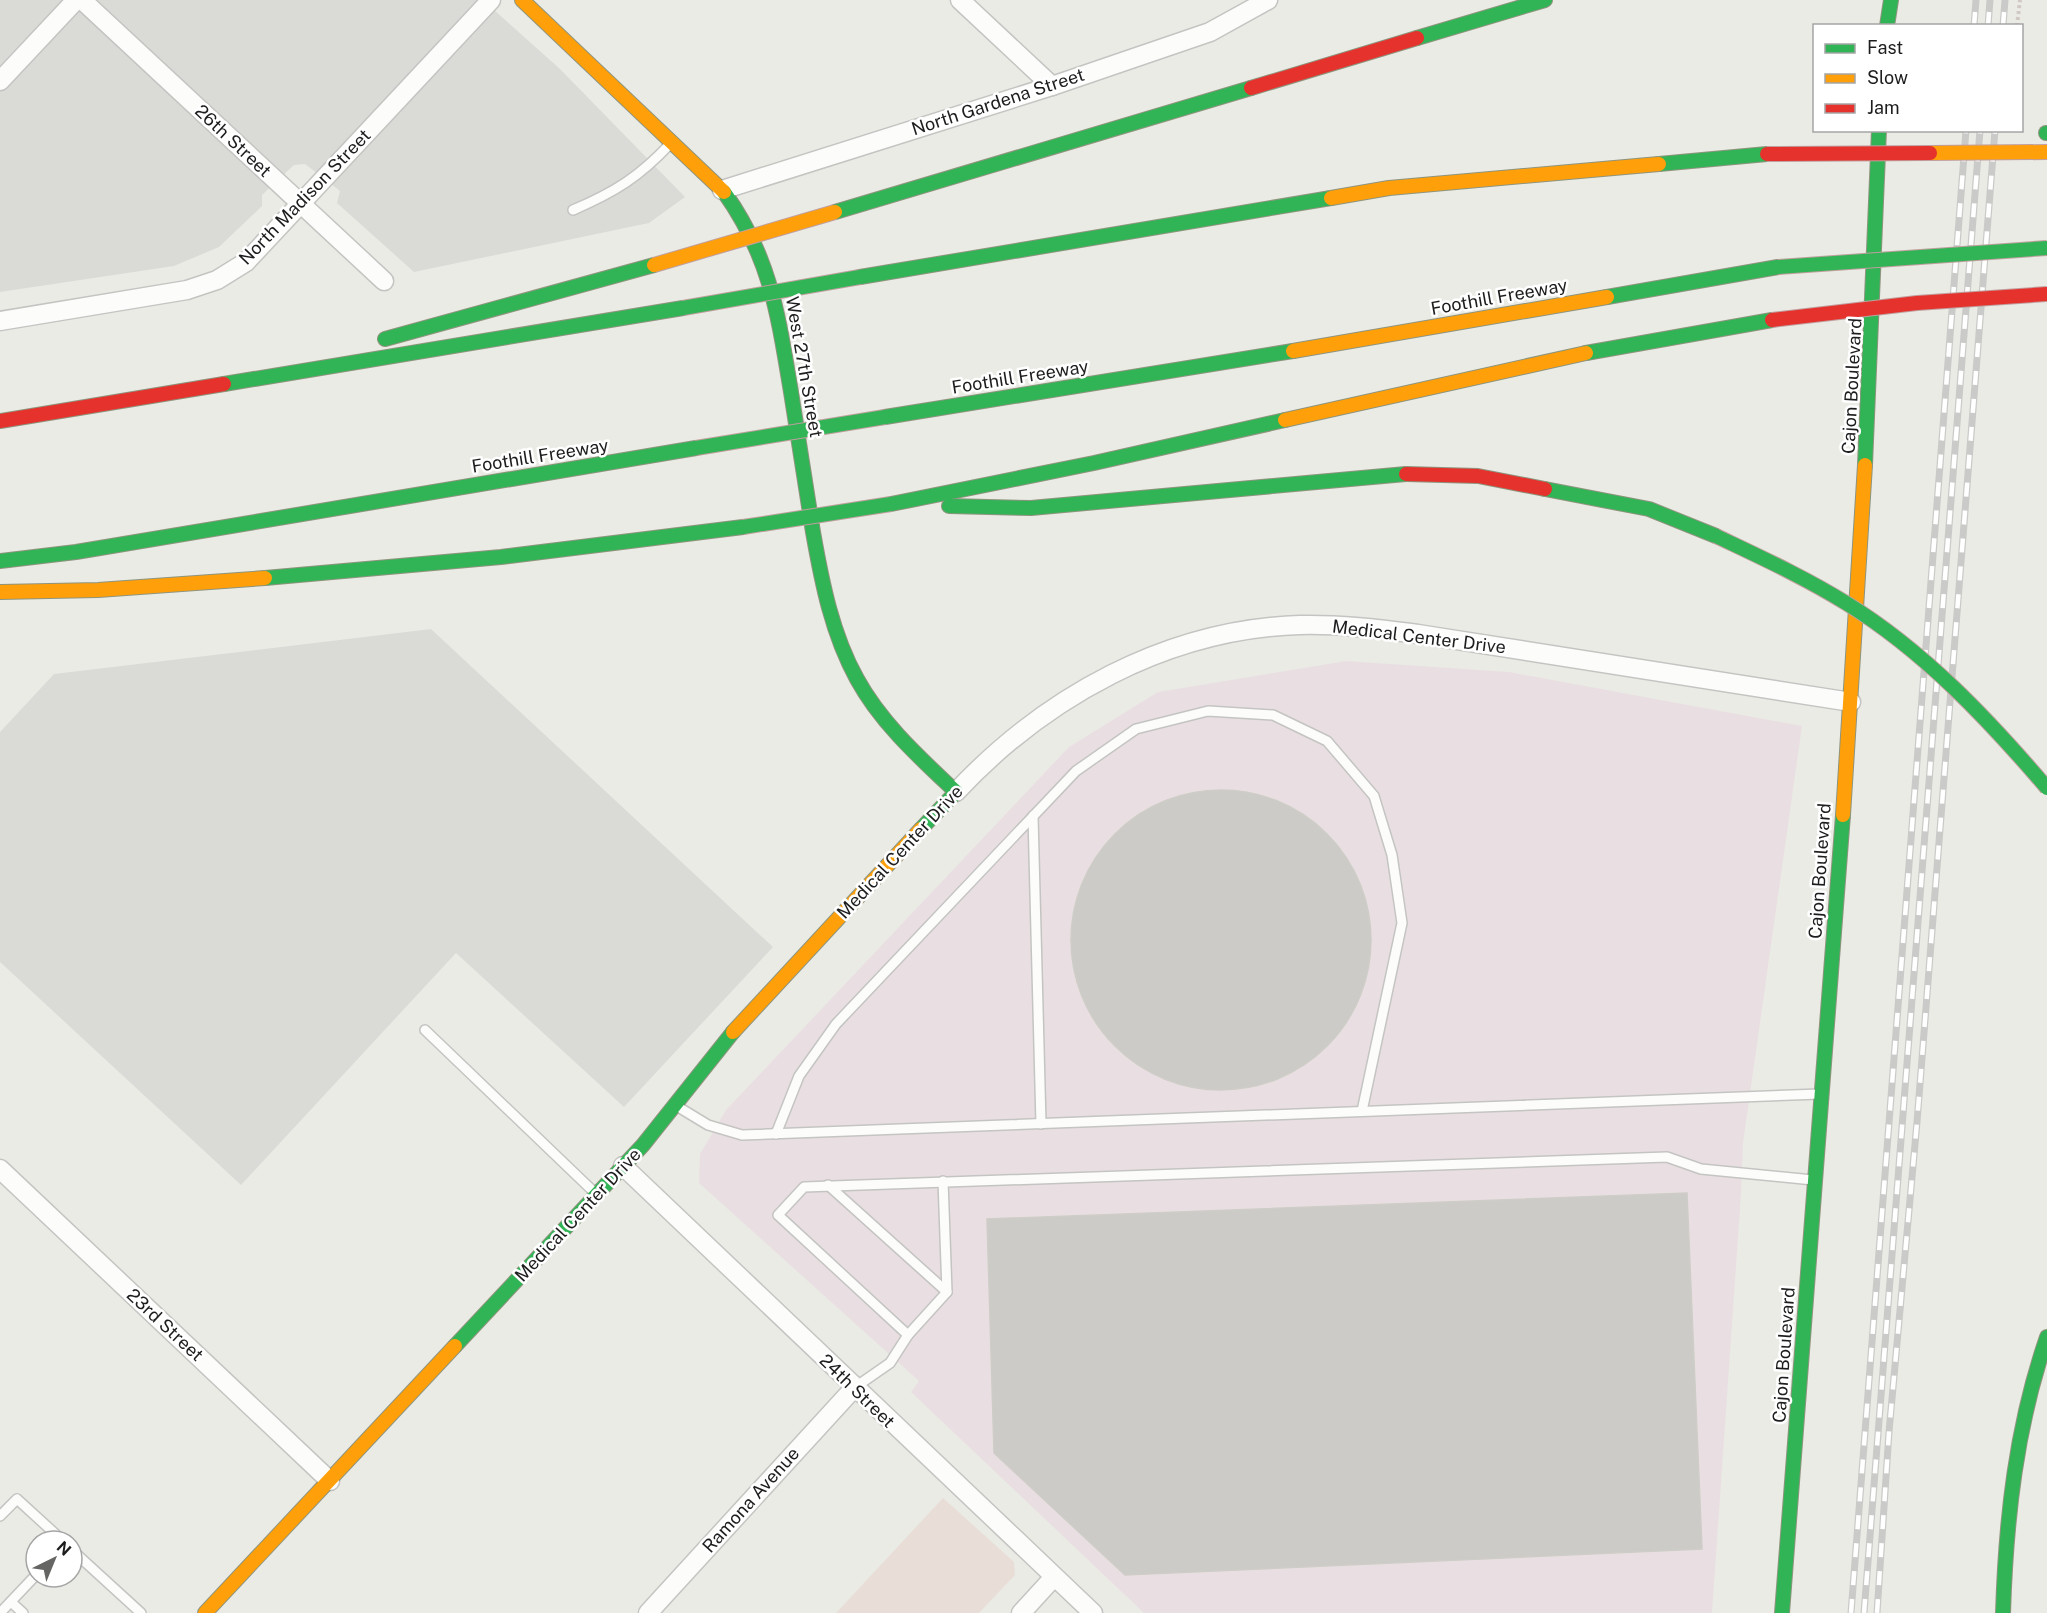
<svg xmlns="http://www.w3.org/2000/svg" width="2047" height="1613" font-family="'Public Sans',sans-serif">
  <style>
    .residential { fill: #dadad7 }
    .commercial { fill: #e9ded7 }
    .industrial { fill: #e9dfe2 }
    .building { fill: #cccbc7; stroke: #cecdc7; stroke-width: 1.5 }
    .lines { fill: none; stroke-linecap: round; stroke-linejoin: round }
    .lane-casing { stroke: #c4c4c2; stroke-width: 12 }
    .street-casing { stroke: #c4c4c2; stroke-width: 21 }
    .fast-casing { stroke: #8e957e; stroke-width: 16 }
    .slow-casing { stroke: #8e957e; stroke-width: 16 }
    .jam-casing { stroke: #8e957e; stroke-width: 16 }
    .path { stroke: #d1c8c3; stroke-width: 4; stroke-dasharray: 3 3; stroke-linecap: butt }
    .lane { stroke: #fcfcfb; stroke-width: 9 }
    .street { stroke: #fcfcfb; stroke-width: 18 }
    .fast { stroke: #30b455; stroke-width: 14 }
    .slow { stroke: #ff9f0a; stroke-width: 14 }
    .jam { stroke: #e5322d; stroke-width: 14 }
    .rail-casing { stroke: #cacac9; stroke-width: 7 }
    .rail { stroke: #fff; stroke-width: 4.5; stroke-dasharray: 14; stroke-linecap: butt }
    .fast-bridge-casing { stroke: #c09f9e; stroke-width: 16; stroke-linecap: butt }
    .slow-bridge-casing { stroke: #c09f9e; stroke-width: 16; stroke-linecap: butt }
    .jam-bridge-casing { stroke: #c09f9e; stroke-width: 16; stroke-linecap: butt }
    .fast-bridge { stroke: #30b455; stroke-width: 14 }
    .slow-bridge { stroke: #ff9f0a; stroke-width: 14 }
    .jam-bridge { stroke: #e5322d; stroke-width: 14 }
    .labels { text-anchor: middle; stroke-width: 5; stroke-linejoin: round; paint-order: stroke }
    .street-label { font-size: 18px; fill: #1d1d1d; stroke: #fff }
  </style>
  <rect width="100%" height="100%" fill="#ebebe6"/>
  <g class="residential">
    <path d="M 0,0 L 483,0 L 560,69 L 685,197 L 649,223 L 414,272 L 337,203 L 340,191 L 305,164 L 294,165 L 262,195 L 262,206 L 219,247 L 174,266 L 0,292 Z"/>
    <path d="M 431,629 L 773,947 L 624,1107 L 456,953 L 241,1185 L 0,962 L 0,732 L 54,674 Z"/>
  </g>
  <path class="commercial" d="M 943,1498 L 1014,1562 L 1015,1575 L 979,1613 L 836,1613 Z"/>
  <path class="industrial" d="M 1346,661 L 1509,672 L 1802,726 L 1743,1143 L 1741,1194 L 1712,1613 L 1144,1613 L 911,1392 L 919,1381 L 699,1183 L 700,1154 L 726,1110 L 1069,747 L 1158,692 Z"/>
  <g class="building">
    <circle cx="1221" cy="940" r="150"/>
    <path d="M 1687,1193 L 1702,1549 L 1125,1575 L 994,1453 L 987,1219 Z"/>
  </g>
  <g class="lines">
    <g class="lane-casing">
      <g id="lane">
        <path d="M 573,210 C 615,192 639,177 670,144"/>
        <path d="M 1033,816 L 1041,1124"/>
        <path d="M 425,1030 L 594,1192"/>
        <path d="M 675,1105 L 708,1125 L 742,1135 L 1820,1094"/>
        <path d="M 776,1134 L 799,1076 L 836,1024 L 1076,771 L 1136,729 L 1208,711 L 1273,715 L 1327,741 L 1374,796 L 1392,855 L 1402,923 L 1362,1111"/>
        <path d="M 828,1185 L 947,1292"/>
        <path d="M 908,1335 L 947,1292 L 943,1181"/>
        <path d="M 854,1388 L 890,1363 L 908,1335 L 778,1215 L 804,1187 L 1667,1157 L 1701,1169 L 1813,1180"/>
        <path d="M 0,1516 L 17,1499 L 63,1541"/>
        <path d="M 72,1550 L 141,1613"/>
        <path d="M 11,1602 L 23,1613"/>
        <path d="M 0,1613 L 36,1575"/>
      </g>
    </g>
    <g class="street-casing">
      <g id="street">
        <path d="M 82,0 L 384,281"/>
        <path d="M 960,0 L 1052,86"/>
        <path d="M 0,81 L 76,0"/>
        <path d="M 722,190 L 1052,86 L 1210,32 L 1268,0"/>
        <path d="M 0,321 L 187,290 L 217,280 L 246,262 L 491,0"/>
        <path d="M 956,792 C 1045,697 1167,629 1300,625 C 1339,624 1379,629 1418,634 L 1851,702"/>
        <path d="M 623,1166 L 1093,1613"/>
        <path d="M 0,1169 L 330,1481"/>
        <path d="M 648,1613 L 854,1388"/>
        <path d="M 1021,1613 L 1054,1577"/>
      </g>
    </g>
    <g class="fast-casing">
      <g id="fast">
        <path d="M 1887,26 L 1891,0"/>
        <path d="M 1417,38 L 1545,0"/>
        <path d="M 2046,133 L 2047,133"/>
        <path d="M 1659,164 L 1767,154"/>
        <path d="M 724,192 C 771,258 778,315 791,392 C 798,439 806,485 813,532 C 822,583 832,634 857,679 C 881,723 920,758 956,792 L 921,829"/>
        <path d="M 835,212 L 1251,88"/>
        <path d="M 860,277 L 1331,198"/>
        <path d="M 1607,297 L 1778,267"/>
        <path d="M 385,339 L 654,265"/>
        <path d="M 1586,353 L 1772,320"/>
        <path d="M 224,384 L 683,308"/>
        <path d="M 885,417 L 1293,351"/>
        <path d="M 1865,465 L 1879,130"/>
        <path d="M 1545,489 L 1649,509 L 1716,536"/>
        <path d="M 891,504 L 1094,463 L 1285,420"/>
        <path d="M 949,506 L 1031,508 L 1406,474"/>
        <path d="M 0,561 L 76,552 L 696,448"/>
        <path d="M 265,578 L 501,557 L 743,527"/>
        <path d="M 455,1346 L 643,1145 L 733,1032"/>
        <path d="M 1782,1613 L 1843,815"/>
        <path d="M 2003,1613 C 2006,1518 2016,1427 2047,1337"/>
      </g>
    </g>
    <g class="slow-casing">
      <g id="slow">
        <path d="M 522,0 L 724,192"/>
        <path d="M 1331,198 L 1389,188 L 1659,164"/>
        <path d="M 1293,351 L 1607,297"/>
        <path d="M 1285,420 L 1586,353"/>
        <path d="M 0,592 L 98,590 L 265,578"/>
        <path d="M 1843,815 L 1865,465"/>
        <path d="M 733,1032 L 921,829"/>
        <path d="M 205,1613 L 455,1346"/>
      </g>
    </g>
    <g class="jam-casing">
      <g id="jam">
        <path d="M 1251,88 L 1417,38"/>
        <path d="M 0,421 L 224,384"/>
        <path d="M 1406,474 L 1478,476 L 1545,489"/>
      </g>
    </g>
    <path class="path" d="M 2017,26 L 2020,0"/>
    <use href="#lane" class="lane"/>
    <use href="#street" class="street"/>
    <use href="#fast" class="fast"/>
    <use href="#slow" class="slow"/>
    <use href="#jam" class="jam"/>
    <g class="rail-casing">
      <g id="rail">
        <path d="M 1974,26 L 1976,0"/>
        <path d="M 1988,26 L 1990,0"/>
        <path d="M 2003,26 L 2005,0"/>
        <path d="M 1851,1613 L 1966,130"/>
        <path d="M 1864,1613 L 1980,130"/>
        <path d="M 1877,1613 L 1889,1432 L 1917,1122 L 1995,130"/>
      </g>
    </g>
    <use href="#rail" class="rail"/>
    <g class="fast-bridge-casing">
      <g id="fast-bridge">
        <path d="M 1778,267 L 2047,248"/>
        <path d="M 683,308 L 860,277"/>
        <path d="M 696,448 L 885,417"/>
        <path d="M 743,527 L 891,504"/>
        <path d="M 1716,536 C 1760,557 1804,577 1846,603 C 1924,651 1988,719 2047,788"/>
      </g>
    </g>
    <g class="slow-bridge-casing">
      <g id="slow-bridge">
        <path d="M 1930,153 L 2047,152"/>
        <path d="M 654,265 L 835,212"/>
      </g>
    </g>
    <g class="jam-bridge-casing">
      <g id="jam-bridge">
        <path d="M 1767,154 L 1930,153"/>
        <path d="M 1772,320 L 1917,303 L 2047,294"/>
      </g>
    </g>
    <use href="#fast-bridge" class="fast-bridge"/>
    <use href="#slow-bridge" class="slow-bridge"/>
    <use href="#jam-bridge" class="jam-bridge"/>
  </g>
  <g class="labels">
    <g class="street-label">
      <text transform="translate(998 102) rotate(-18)" y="6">North Gardena Street</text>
      <text transform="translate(233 141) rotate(43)" y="6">26th Street</text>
      <text transform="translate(305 197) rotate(-46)" y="6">North Madison Street</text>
      <text transform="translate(1499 297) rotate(-10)" y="6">Foothill Freeway</text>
      <text transform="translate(804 367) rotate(80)" y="6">West 27th Street</text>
      <text transform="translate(1020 377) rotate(-9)" y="6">Foothill Freeway</text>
      <text transform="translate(1852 386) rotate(-87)" y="6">Cajon Boulevard</text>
      <text transform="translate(540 456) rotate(-9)" y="6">Foothill Freeway</text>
      <text transform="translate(1419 637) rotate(7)" y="6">Medical Center Drive</text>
      <text transform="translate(900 852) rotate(-47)" y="6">Medical Center Drive</text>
      <text transform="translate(1820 871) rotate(-86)" y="6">Cajon Boulevard</text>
      <text transform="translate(578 1215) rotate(-47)" y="6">Medical Center Drive</text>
      <text transform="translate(165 1325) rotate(43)" y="6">23rd Street</text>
      <text transform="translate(1784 1355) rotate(-86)" y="6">Cajon Boulevard</text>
      <text transform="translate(857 1391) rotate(44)" y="6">24th Street</text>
      <text transform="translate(751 1500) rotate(-48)" y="6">Ramona Avenue</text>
    </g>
  </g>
  <rect x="1813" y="24" width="210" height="108" fill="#ffffff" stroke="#a5a5a5" stroke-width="1.5"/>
  <rect x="1825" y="44" width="30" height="9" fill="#30b455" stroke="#a5a5a5" stroke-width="1.5"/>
  <text x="1867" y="54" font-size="18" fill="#1d1d1d">Fast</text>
  <rect x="1825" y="74" width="30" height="9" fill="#ff9f0a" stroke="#a5a5a5" stroke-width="1.5"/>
  <text x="1867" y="84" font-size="18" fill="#1d1d1d">Slow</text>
  <rect x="1825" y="104" width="30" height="9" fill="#e5322d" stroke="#a5a5a5" stroke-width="1.5"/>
  <text x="1867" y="114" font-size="18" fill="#1d1d1d">Jam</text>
  <g transform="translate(54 1559) rotate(43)"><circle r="28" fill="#ffffff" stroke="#a5a5a5" stroke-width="1.5"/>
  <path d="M0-4.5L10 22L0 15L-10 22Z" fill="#656563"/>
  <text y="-9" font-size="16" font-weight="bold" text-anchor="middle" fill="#1d1d1d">N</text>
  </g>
</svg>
